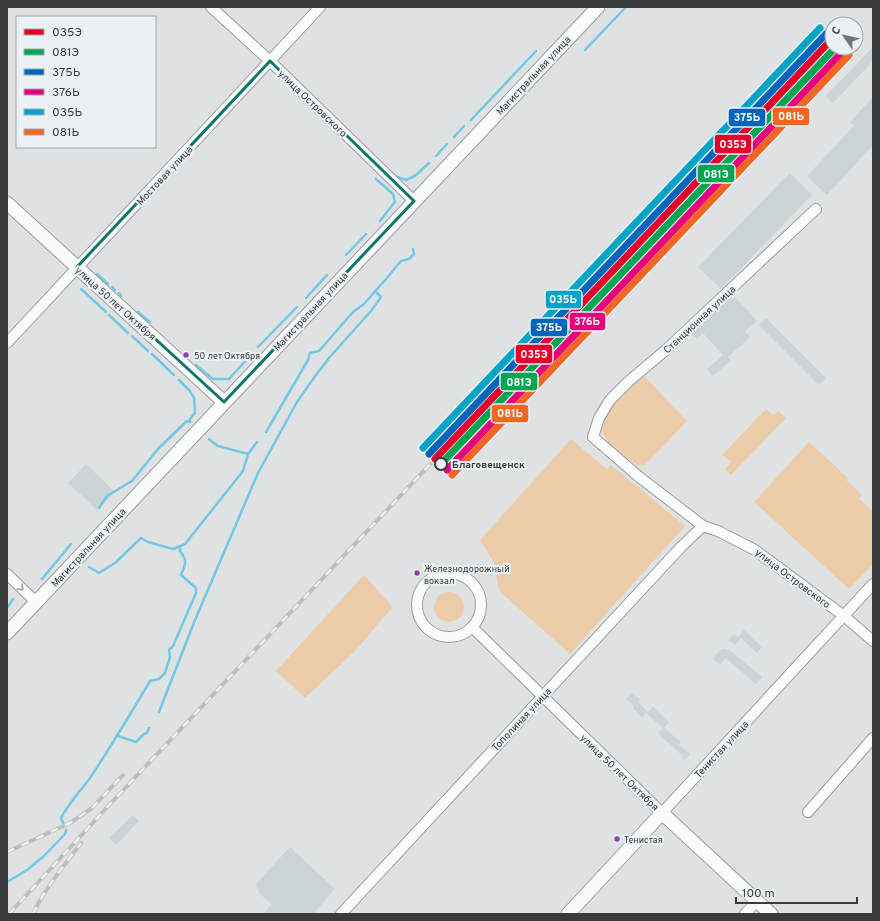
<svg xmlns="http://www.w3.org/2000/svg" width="880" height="921" font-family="Overpass,sans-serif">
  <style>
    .built { fill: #ccd4d7 }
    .green { fill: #edcca9 }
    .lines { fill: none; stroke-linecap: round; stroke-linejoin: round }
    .stream { stroke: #74c8e4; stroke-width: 2.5 }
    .minor-casing { stroke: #9a9c9d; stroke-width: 12 }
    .major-casing { stroke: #9a9c9d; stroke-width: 15 }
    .minor { stroke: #fafbfb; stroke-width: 10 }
    .major { stroke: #fafbfb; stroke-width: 13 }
    .rail-casing { stroke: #bebebe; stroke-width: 4 }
    .rail { stroke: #eaf0f3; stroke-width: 2.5; stroke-dasharray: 8; stroke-linecap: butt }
    .rail-1-casing { stroke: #eaf0f3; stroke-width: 10 }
    .rail-2-casing { stroke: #eaf0f3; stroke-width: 10 }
    .rail-3-casing { stroke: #eaf0f3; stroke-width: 10 }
    .rail-4-casing { stroke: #eaf0f3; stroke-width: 10 }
    .rail-5-casing { stroke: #eaf0f3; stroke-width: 10 }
    .rail-6-casing { stroke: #eaf0f3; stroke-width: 10 }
    .rail-1 { stroke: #e4002b; stroke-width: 7 }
    .rail-2 { stroke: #00a651; stroke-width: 7 }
    .rail-3 { stroke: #0065bd; stroke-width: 7 }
    .rail-4 { stroke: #e5007d; stroke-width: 7 }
    .rail-5 { stroke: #03a4c7; stroke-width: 7 }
    .rail-6 { stroke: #f26522; stroke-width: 7 }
    .oneway { stroke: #9a9b9c }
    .marked { fill: none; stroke: #0f766e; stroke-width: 3; stroke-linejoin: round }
    .bus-dot { fill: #8e44ad; stroke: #eaf0f3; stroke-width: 1.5 }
    .stop-dot { fill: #eaf0f3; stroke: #393b3c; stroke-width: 2 }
    .labels { text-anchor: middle; stroke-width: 4; stroke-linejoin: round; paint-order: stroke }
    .bus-label { font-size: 9px; fill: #393b3c; stroke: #eaf0f3; text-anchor: start }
    .street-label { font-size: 10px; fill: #393b3c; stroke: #eaf0f3 }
    .stop-label { font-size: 10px; font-weight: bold; fill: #393b3c; stroke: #eaf0f3; text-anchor: start }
    .line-badge { stroke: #eaf0f3; stroke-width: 1.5 }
    .badge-label { font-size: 11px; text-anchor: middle; font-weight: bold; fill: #fff }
  </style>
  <rect width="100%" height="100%" fill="#dfe2e3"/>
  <g class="built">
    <path d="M 873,47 L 873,61 L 833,103 L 826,96 Z"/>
    <path d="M 873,97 L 873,145 L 827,195 L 807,176 L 854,126 L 850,122 Z"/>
    <path d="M 790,173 L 812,195 L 721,289 L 698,267 Z"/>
    <path d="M 733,295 L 757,321 L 745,331 L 750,337 L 728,357 L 731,360 L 713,376 L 707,369 L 723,355 L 703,333 L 697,339 L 691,333 Z"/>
    <path d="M 766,318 L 826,378 L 819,385 L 759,325 Z"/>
    <path d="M 86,464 L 115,492 L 97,510 L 68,483 Z"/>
    <path d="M 744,630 L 762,647 L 757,653 L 741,638 L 735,645 L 728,640 L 734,634 L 738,637 Z"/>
    <path d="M 722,649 L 730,650 L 762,677 L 756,684 L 726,658 L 720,665 L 713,658 Z"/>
    <path d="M 632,692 L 640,700 L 638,702 L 648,712 L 653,707 L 669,722 L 664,728 L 681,742 L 679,745 L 690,754 L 684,761 L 681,758 L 683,756 L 658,734 L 663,728 L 646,713 L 642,718 L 633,708 L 634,706 L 626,699 Z"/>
    <path d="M 133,815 L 139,821 L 116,845 L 109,838 Z"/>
    <path d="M 290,847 L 335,889 L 313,914 L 263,914 L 272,904 L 260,894 L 256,884 Z"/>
  </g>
  <g class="green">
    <path d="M 639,375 L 647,379 L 687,421 L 644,466 L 637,465 L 610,446 L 601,430 L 604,417 Z"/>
    <path d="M 766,409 L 773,415 L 778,411 L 786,418 L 731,475 L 725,469 L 731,462 L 722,455 Z"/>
    <path d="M 571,439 L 607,469 L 611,465 L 685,526 L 570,654 L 499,591 L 494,563 L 480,540 Z"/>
    <path d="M 809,442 L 848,478 L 847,481 L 862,495 L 859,498 L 873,511 L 873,564 L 849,589 L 754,502 Z"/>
    <path d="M 365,576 C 370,582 375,587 380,593 C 384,598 390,601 392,608 L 355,651 L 305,698 L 276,671 L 362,577 Z"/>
    <circle cx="449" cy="607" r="15"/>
  </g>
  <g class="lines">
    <g class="stream">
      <path d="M 585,50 L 626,7"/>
      <path d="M 471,120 L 536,51"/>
      <path d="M 454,137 L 464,126"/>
      <path d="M 436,156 L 447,144"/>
      <path d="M 392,175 L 406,180 L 415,176 L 429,163"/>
      <path d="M 376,179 L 393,194 L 395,202 L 380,221"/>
      <path d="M 346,255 L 366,234"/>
      <path d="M 97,274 L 108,284"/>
      <path d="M 112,287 L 115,290"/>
      <path d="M 81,289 L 106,312"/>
      <path d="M 119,293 L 121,296"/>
      <path d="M 306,298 L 327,275"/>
      <path d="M 138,312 L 150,322"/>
      <path d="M 109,315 L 128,333"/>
      <path d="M 132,336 L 148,351"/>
      <path d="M 258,347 L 297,307"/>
      <path d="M 152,354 L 174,375"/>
      <path d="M 196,365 L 213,379 L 229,379 L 250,356"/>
      <path d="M 266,432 L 308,360 L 310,353 L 319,351 L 353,312 L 364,304 L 386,279 L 401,261 L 409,259 L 414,254 L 413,249"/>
      <path d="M 209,439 L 218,446 L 248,454 L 257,442"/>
      <path d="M 99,508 L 107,496 L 132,481 L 158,449 L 187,421 L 190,422 L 190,419 L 195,413 L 194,398 L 190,391 L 179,380"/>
      <path d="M 89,567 L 99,573 L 115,563 L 141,538 L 148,542 L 173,549 L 185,544 L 243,471 L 248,454"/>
      <path d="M 42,579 L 71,544"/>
      <path d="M 7,608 L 13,599"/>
      <path d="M 159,712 L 195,620 L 258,473 L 297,402 L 313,379 L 329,358 L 371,311 L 381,297 L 375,291"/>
      <path d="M 118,736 L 136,742 L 144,734 L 147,733 L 149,728"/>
      <path d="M 63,823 L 61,818 C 69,802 82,790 92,775 C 112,745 131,713 150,681 L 159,679 L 165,673 L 170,657 L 169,650 L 173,646 L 196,593 L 196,588 L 181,575 C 185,565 188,561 180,551 L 180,546"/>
      <path d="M 7,882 L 27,870 L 44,856 L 65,834 L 66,830"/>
    </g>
    <g class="minor-casing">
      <g id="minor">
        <path d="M 211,7 L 270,61 L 414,201"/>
        <path d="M 816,209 L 667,349 L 629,381 L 610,400 L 599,418 L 593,437 L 638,476 L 703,526 L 718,531 L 755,550 L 844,616 L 873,641"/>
        <path d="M 7,343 L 320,7"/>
        <circle cx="449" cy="605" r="32"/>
        <path d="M 7,574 L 36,602"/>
        <path d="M 472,627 L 662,813 L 873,584"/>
        <path d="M 808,812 L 873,738"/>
        <path d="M 341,914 L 681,547 L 703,526"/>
        <path d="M 745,914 L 757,901"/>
      </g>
    </g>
    <g class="major-casing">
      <g id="major">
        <path d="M 7,203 L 224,402"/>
        <path d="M 7,633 L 598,7"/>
        <path d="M 568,914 L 662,813 L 771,914"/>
      </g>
    </g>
    <use href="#minor" class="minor"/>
    <use href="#major" class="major"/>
    <g class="rail-casing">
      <g id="rail">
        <path d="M 7,852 L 70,823 L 92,808 L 123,775"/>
        <path d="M 9,914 L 112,802 L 435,459"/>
        <path d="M 33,914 C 45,888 64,866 81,843"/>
      </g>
    </g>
    <use href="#rail" class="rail"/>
    <g class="rail-1-casing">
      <path id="rail-1" d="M 435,459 L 832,39"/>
    </g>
    <g class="rail-2-casing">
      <path id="rail-2" d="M 441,464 L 835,48"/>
    </g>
    <g class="rail-3-casing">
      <path id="rail-3" d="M 429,454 L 826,34"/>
    </g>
    <g class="rail-4-casing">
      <path id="rail-4" d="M 447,470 L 844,50"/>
    </g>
    <g class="rail-5-casing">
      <path id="rail-5" d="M 423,448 L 820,28"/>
    </g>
    <g class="rail-6-casing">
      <path id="rail-6" d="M 452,475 L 849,55"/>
    </g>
    <use href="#rail-1" class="rail-1"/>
    <use href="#rail-2" class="rail-2"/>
    <use href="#rail-3" class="rail-3"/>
    <use href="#rail-4" class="rail-4"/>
    <use href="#rail-5" class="rail-5"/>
    <use href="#rail-6" class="rail-6"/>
  </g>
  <defs><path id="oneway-chevron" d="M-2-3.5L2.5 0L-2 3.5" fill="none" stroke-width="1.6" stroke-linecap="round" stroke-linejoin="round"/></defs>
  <use class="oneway" href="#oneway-chevron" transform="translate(21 588) rotate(45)"/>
  <path class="marked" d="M 270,61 L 414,201 L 224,402 L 77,267 Z"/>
  <g class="bus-dot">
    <circle cx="186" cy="355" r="3.5"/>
    <circle cx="417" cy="573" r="3.5"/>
    <circle cx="617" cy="839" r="3.5"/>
  </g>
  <circle class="stop-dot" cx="441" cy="464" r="6"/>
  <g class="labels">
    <g class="bus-label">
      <text x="194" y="359">50 лет Октября</text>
      <text x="424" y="572">Железнодорожный<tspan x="424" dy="12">вокзал</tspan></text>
      <text x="624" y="843">Тенистая</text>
    </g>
    <g class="street-label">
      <text transform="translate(533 75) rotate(-47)" y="4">Магистральная улица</text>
      <text transform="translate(313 103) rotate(44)" y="4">улица Островского</text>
      <text transform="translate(164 175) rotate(-47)" y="4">Мостовая улица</text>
      <text transform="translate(116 303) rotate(42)" y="4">улица 50 лет Октября</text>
      <text transform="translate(310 311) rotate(-47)" y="4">Магистральная улица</text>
      <text transform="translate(699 319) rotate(-43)" y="4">Станционная улица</text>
      <text transform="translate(88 547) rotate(-47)" y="4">Магистральная улица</text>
      <text transform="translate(793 578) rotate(37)" y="4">улица Островского</text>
      <text transform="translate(521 719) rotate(-47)" y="4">Тополиная улица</text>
      <text transform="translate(721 749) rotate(-47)" y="4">Тенистая улица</text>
      <text transform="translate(620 772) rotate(44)" y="4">улица 50 лет Октября</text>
    </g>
    <g class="stop-label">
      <text x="452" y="468">Благовещенск</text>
    </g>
  </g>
  <g class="line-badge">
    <rect x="772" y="107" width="38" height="19" rx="4" fill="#f26522"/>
    <rect x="728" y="108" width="38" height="19" rx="4" fill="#0065bd"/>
    <rect x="714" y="134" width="38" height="20" rx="4" fill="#e4002b"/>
    <rect x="697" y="164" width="38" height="19" rx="4" fill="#00a651"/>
    <rect x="545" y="290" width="37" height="19" rx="4" fill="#03a4c7"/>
    <rect x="569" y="312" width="37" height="19" rx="4" fill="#e5007d"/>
    <rect x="530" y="318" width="38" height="19" rx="4" fill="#0065bd"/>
    <rect x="515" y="344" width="38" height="20" rx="4" fill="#e4002b"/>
    <rect x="500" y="372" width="38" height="19" rx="4" fill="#00a651"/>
    <rect x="491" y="404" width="38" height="19" rx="4" fill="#f26522"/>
  </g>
  <g class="badge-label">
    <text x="791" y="120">081Ь</text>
    <text x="747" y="121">375Ь</text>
    <text x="733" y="148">035Э</text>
    <text x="716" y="178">081Э</text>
    <text x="563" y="303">035Ь</text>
    <text x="587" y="325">376Ь</text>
    <text x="549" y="331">375Ь</text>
    <text x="534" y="358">035Э</text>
    <text x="519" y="386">081Э</text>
    <text x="510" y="417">081Ь</text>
  </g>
  <rect width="880" height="921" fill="none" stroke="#393b3c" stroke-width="16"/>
  <rect x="16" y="16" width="140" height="132" fill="#eaf0f3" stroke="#a3a8aa"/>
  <rect x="24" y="29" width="20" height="6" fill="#e4002b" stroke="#a3a8aa"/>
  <text x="52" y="36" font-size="12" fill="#393b3c">035Э</text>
  <rect x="24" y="49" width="20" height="6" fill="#00a651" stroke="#a3a8aa"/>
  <text x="52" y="56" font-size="12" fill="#393b3c">081Э</text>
  <rect x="24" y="69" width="20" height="6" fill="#0065bd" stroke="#a3a8aa"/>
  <text x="52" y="76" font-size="12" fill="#393b3c">375Ь</text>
  <rect x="24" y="89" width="20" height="6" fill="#e5007d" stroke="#a3a8aa"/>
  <text x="52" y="96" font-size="12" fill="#393b3c">376Ь</text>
  <rect x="24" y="109" width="20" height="6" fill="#03a4c7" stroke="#a3a8aa"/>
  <text x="52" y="116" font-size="12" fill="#393b3c">035Ь</text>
  <rect x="24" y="129" width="20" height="6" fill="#f26522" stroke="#a3a8aa"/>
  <text x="52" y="136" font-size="12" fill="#393b3c">081Ь</text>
  <g transform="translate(844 36) rotate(304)"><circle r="19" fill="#eaf0f3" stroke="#a3a8aa"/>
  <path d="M0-3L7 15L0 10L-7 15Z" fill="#737576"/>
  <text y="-6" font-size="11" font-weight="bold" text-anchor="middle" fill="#393b3c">С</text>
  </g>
  <path d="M736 897v6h121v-6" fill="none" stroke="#393b3c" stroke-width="2"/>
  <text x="742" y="897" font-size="12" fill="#393b3c" stroke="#eaf0f3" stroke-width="3" paint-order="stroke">100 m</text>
</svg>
